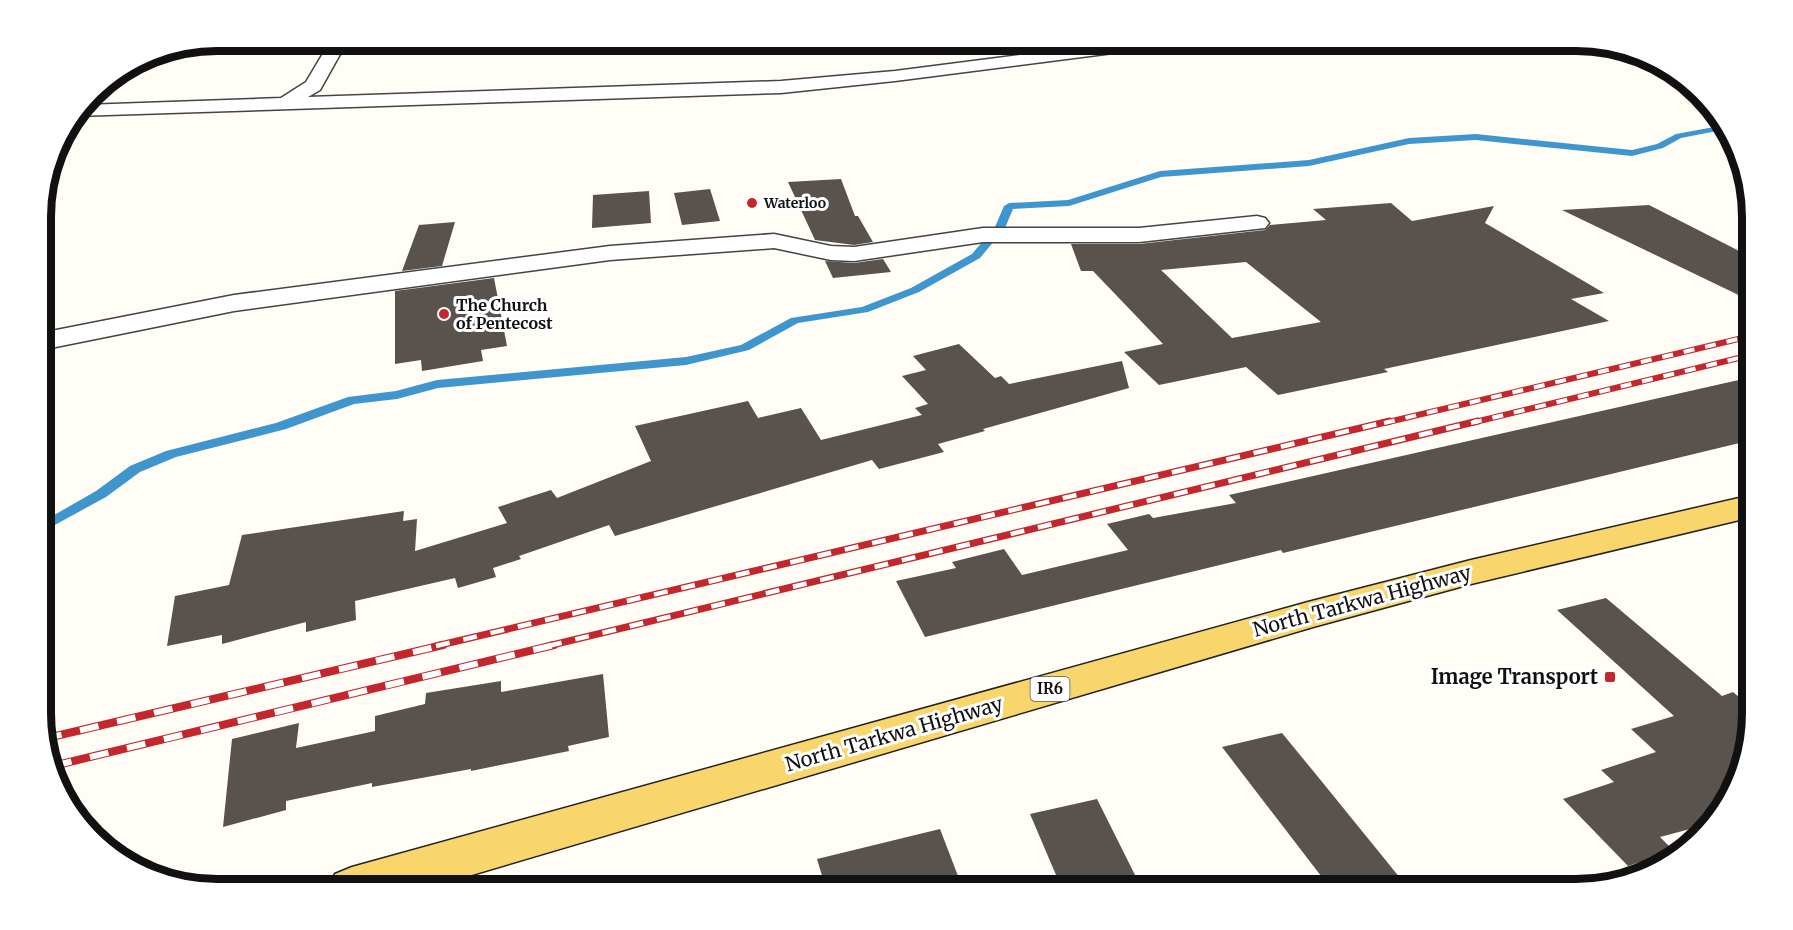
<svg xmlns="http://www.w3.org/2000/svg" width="1793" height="930" font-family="Merriweather,serif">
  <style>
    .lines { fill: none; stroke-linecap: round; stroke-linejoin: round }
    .stream { fill: #3f96cf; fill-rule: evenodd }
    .building { fill: #5a524d; fill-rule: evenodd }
    .street-casing { stroke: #444; stroke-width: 3 }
    .primary-casing { stroke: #222; stroke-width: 3 }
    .street { fill: #fff; fill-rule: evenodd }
    .primary { fill: #f9d66b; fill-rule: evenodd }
    .rail-far2-casing { stroke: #c4262e; stroke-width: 6 }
    .rail-far1-casing { stroke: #c4262e; stroke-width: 7 }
    .rail-casing { stroke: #c4262e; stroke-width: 8 }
    .rail-far2 { stroke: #fff; stroke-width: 4; stroke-dasharray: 11; stroke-linecap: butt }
    .rail-far1 { stroke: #fff; stroke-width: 4.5; stroke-dasharray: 14; stroke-linecap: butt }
    .rail { stroke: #fff; stroke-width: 6; stroke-dasharray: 19; stroke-linecap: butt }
    .poi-dot { fill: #c4262e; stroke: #fff; stroke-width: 2 }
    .labels { text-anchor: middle; stroke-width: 6; stroke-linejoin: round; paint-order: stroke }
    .far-poi-label { font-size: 14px; font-weight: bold; fill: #111; stroke: #fff; text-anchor: start }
    .shield { fill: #fff; stroke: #585858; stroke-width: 1.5 }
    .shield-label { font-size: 15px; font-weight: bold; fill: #111 }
    .poi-label { font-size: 16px; font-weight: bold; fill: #111; stroke: #fff; text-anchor: start }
    .near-street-label { font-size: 20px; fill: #111; stroke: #fff }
    .near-poi-label { font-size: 20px; font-weight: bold; fill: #111; stroke: #fff; text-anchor: end }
    .rim { fill: none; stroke: #111; stroke-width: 8 }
  </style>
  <rect width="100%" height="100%" fill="#fffdf5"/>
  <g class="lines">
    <path class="stream" d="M 1725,125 L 1727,129 L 1681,138 L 1663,148 L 1632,156 L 1476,140 L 1409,144 L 1309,166 L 1161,177 L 1069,206 L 1013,209 L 1005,228 L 980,258 L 919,292 L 868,312 L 798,323 L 749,350 L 686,365 L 438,388 L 397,399 L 354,404 L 286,429 L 176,457 L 140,472 L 106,497 L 42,532 L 42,522 L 96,491 L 130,466 L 166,451 L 276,423 L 348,397 L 396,391 L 437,380 L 686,357 L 741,345 L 791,318 L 862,307 L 911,288 L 972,254 L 995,227 L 1004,206 L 1009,203 L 1068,200 L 1160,171 L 1309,160 L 1409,138 L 1476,134 L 1632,150 L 1657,144 L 1676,134 Z"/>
  </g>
  <g class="building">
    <path d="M 841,179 L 855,216 L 858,216 L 873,242 L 854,245 L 815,240 L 788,182 Z"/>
    <path d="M 710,189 L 720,221 L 682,225 L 674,193 Z"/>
    <path d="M 649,191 L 651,223 L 592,228 L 593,195 Z"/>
    <path d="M 1391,203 L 1412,221 L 1494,206 L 1485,223 L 1604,293 L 1571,299 L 1609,321 L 1384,369 L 1388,372 L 1278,395 L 1246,367 L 1159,385 L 1124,352 L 1163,344 L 1093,271 L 1081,271 L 1071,244 L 1139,244 L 1265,230 L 1270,225 L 1326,220 L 1313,209 ZM 1246,262 L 1321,322 L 1232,338 L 1161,270 Z"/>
    <path d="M 1649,205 L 1751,257 L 1751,301 L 1562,210 Z"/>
    <path d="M 455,222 L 442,266 L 402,271 L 419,225 Z"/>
    <path d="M 883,259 L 891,272 L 833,278 L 825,261 L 854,263 Z"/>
    <path d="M 494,278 L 507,346 L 481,350 L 483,361 L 422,371 L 421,360 L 395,364 L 395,291 Z"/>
    <path d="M 959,344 L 995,378 L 1001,376 L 1009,384 L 1122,361 L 1129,388 L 983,429 L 985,431 L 938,444 L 944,452 L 879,469 L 872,460 L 615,536 L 609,525 L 519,556 L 521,559 L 493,568 L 496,577 L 458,588 L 455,578 L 355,601 L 356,620 L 306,632 L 306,622 L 222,644 L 222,635 L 167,646 L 175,596 L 229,585 L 242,535 L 404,511 L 403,521 L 417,519 L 415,551 L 507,523 L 498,507 L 551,490 L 557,498 L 651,461 L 635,426 L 748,401 L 758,418 L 801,408 L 821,440 L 922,415 L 915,408 L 928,404 L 902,376 L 926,370 L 913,356 Z"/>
    <path d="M 1752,377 L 1752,440 L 1283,553 L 1281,550 L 925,637 L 896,581 L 956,568 L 952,562 L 1004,549 L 1022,575 L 1128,550 L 1107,524 L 1149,514 L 1153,518 L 1236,503 L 1229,495 Z"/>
    <path d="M 1606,598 L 1722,696 L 1733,692 L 1752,708 L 1734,792 L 1705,825 L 1660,837 L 1674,851 L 1628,866 L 1563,799 L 1614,782 L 1601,770 L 1656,752 L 1631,729 L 1674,716 L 1557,610 Z"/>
    <path d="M 603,674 L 609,737 L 568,746 L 569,751 L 471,771 L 471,769 L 372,787 L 372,783 L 286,801 L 286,810 L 223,827 L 232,739 L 299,723 L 296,748 L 375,731 L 375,716 L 425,704 L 426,693 L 501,681 L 501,692 Z"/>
    <path d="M 1282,733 L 1323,783 L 1409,889 L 1331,889 L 1222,747 Z"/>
    <path d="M 1097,799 L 1137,879 L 1092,889 L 1062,889 L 1030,814 Z"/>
    <path d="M 940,829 L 963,889 L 826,889 L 817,859 Z"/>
  </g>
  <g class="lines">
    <g class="street-casing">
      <g id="street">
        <path d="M 331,40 L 348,40 L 320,90 L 308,97 L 781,81 L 895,71 L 1121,42 L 1251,40 L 1243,45 L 1121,52 L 895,81 L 781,93 L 76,116 L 84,105 L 281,98 L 306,82 Z"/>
        <path d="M 1257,216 L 1265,218 L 1269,223 L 1265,228 L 1139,242 L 983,242 L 854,261 L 831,260 L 774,248 L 610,260 L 234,311 L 41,350 L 41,333 L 234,295 L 610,246 L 774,234 L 831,246 L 854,247 L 983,228 L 1139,228 Z"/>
      </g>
    </g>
    <g class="primary-casing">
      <path id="primary" d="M 1752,495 L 1752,517 L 1471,584 L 1313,627 L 424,889 L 327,889 L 335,874 L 352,867 L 1308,602 L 1471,560 Z"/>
    </g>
    <use href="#street" class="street"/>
    <use href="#primary" class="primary"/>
    <g class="rail-far2-casing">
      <g id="rail-far2">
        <path d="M 1384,423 L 1751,336"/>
        <path d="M 1471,423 L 1751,355"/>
      </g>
    </g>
    <g class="rail-far1-casing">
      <g id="rail-far1">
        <path d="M 436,646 L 1390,421"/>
        <path d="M 548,646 L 1478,421"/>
      </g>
    </g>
    <g class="rail-casing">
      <g id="rail">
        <path d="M 43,739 L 443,645"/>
        <path d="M 53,766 L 554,645"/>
      </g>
    </g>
    <use href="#rail-far2" class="rail-far2"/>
    <use href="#rail-far1" class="rail-far1"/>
    <use href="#rail" class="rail"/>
  </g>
  <g class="poi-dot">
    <circle cx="752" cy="203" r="6"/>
    <circle cx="444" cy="314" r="6"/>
    <rect x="1604" y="671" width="12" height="12" rx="3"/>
  </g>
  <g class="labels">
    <g class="far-poi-label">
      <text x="764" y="208">Waterloo</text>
    </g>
    <rect class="shield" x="1030.5" y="677" width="39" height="24" rx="4.5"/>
    <g class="shield-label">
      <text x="1050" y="694">IR6</text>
    </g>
    <g class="poi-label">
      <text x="456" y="311">The Church<tspan x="456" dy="18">of Pentecost</tspan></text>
    </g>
    <g class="near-street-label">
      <text transform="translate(1362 601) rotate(-15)" y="7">North Tarkwa Highway</text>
      <text transform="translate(894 734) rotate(-16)" y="7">North Tarkwa Highway</text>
    </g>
    <g class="near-poi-label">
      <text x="1598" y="684">Image Transport</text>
    </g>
  </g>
  <path d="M0 0H1793V930H0ZM217 51H1576A166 166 0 0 1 1742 217V713A166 166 0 0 1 1576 879H217A166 166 0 0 1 51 713V217A166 166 0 0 1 217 51Z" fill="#fff" fill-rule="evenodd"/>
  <path class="rim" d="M217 51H1576A166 166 0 0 1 1742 217V713A166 166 0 0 1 1576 879H217A166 166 0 0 1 51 713V217A166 166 0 0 1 217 51Z"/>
</svg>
